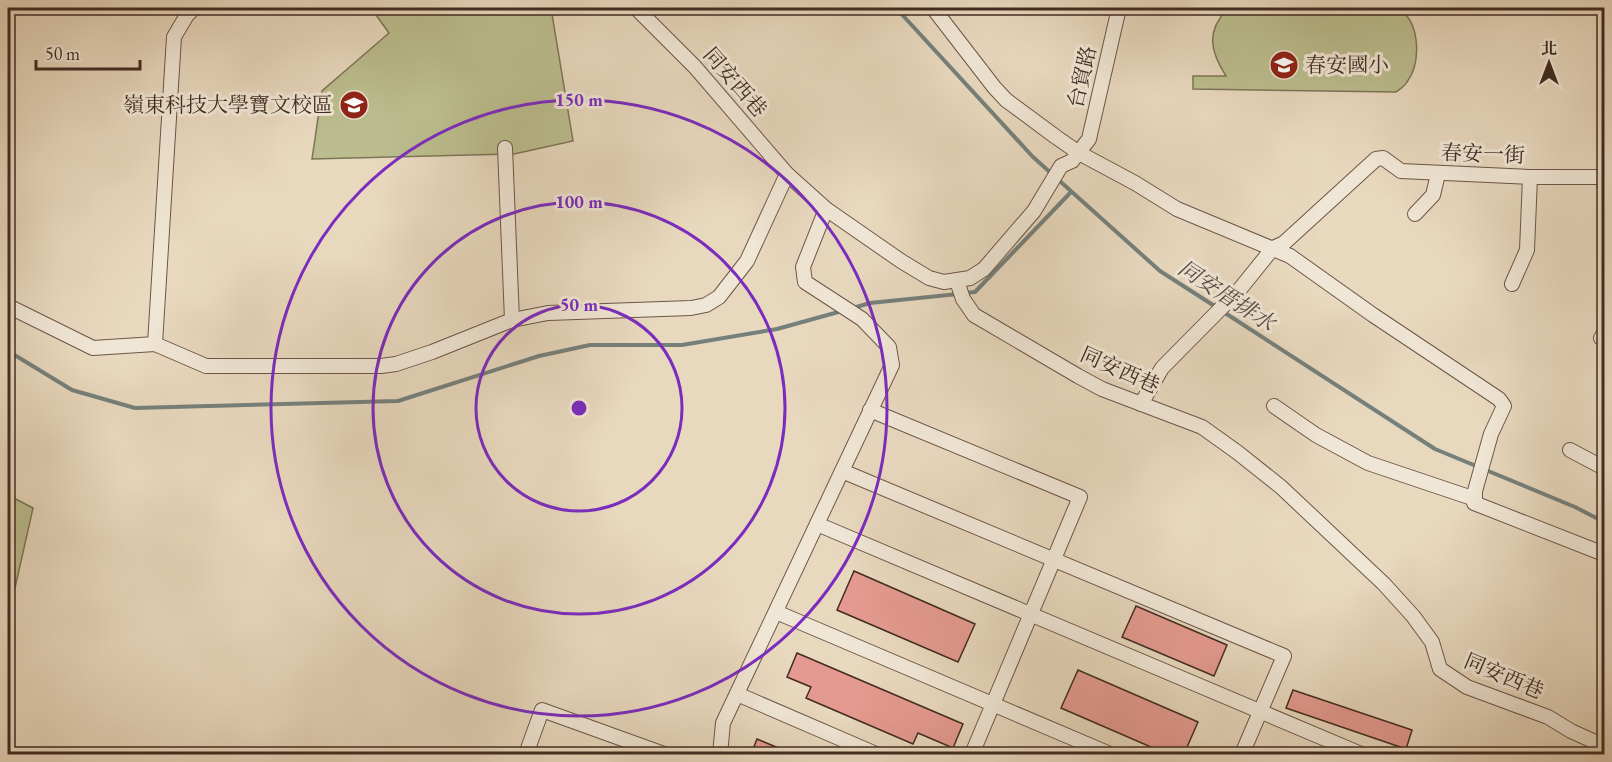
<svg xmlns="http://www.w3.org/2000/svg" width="1612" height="762" font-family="'EB Garamond','Noto Serif TC',serif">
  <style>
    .green { fill: #bbbd8e; stroke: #7e7458; stroke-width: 1.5 }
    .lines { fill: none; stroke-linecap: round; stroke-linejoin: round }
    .stream { stroke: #76807b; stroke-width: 4 }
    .building { fill: #e49a90; stroke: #422b22; stroke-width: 1.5 }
    .minor-casing { stroke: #6c5649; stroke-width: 16 }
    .minor { stroke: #f0e6d5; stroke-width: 14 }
    .ring { fill: none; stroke: #7b2cbf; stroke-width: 3 }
    .labels { text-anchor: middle; stroke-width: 6; stroke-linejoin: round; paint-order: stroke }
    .poi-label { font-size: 21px; fill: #422b22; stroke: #f0e6d5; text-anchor: start }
    .street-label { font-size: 21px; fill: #422b22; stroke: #f0e6d5 }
    .water-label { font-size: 22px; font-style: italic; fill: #584e47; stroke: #f0e6d5 }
    .centre { fill: #7b2cbf; stroke: #f0e6d5; stroke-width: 3 }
    .ring-label { font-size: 18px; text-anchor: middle; font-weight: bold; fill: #7b2cbf; stroke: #f0e6d5; stroke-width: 6; stroke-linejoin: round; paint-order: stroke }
  </style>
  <rect width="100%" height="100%" fill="#e8d8be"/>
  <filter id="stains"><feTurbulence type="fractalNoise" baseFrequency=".00333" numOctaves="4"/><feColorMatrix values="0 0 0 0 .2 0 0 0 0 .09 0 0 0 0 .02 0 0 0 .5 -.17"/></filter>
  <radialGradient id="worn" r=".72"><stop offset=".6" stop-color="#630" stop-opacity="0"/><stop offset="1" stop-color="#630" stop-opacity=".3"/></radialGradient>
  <g class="green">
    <path d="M 371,8 L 551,8 L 573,141 L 514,154 L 312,159 L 322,91 L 389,33 Z"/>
    <path d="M 1194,8 L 1439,8 L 1440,12 L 1402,11 C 1420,26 1421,63 1407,82 C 1405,86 1400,89 1396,92 L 1193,89 L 1193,76 L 1226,76 C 1210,51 1206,32 1227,9 L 1194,10 Z"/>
    <path d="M 8,495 L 33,508 L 15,588 L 8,585 Z"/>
  </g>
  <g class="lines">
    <g class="stream">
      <path d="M 896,8 L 1033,157 L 1160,271 L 1216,307"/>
      <path d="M 965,293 L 975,292 L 1071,192"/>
      <path d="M 853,308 L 870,303 L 958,294"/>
      <path d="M 1222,311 L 1435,449 L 1575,507 L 1604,522"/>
      <path d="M 8,351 L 72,390 L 135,408 L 398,401 L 539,356 L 590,345 L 682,345 L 777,329 L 842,311"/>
    </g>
  </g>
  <g class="building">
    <path d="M 854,571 L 975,624 L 958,662 L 837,610 Z"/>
    <path d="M 1136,606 L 1227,645 L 1214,676 L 1122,637 Z"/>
    <path d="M 797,653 L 963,724 L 953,748 L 918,733 L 913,744 L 806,698 L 811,687 L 787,677 Z"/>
    <path d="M 1078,670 L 1198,722 L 1184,754 L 1167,754 L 1061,708 Z"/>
    <path d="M 1293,690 L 1412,730 L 1406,749 L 1286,708 Z"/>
    <path d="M 757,739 L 793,754 L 751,754 Z"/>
  </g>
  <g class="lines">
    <g class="minor-casing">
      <g id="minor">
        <path d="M 636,8 L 695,67 L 787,174 L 826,209 L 901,261 L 929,278 L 944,282 L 970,278 L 984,269 L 1034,211 L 1061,166 L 1072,161 L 1089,139 L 1119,8"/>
        <path d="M 933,8 L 994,87 L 1006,100 L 1056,137 L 1079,153 L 1135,183 L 1177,209 L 1290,256 L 1373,315 L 1499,399 L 1504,406 L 1491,434 L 1475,491 L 1475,499"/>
        <path d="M 505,148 L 512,320"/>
        <path d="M 1415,214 L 1433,195 L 1438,174"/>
        <path d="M 957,281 L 963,299 L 974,315 L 1078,376 L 1102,389 L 1202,427 L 1237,452 L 1281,487 L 1384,584 L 1413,616 L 1432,642 L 1440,669 L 1467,687 L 1548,717 L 1571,731 L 1604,746"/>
        <path d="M 1512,284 L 1527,250 L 1530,177"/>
        <path d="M 8,306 L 93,348 L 155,344 L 206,366 L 381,366 L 396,364 L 432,352 L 512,320 L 548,313 L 691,308 L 706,305 L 719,297 L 747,261 L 787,174"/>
        <path d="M 1601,338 L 1604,333"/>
        <path d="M 155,344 L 174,37 L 187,15 L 194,8"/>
        <path d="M 1141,404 L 1162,368 L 1240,289 L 1273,248 L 1284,243 L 1376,159 L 1383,158 L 1401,171 L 1530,177 L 1604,177"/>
        <path d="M 1274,406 L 1316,435 L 1368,463 L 1475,499 L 1474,503 L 1604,554"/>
        <path d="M 870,410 L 1080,497 L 972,754"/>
        <path d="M 1570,450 L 1604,468"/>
        <path d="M 842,471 L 1284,656 L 1242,754"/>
        <path d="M 817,524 L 1361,754"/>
        <path d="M 776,612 L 1110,754"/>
        <path d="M 737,694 L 876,754"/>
        <path d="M 526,754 L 542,710 L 664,754"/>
        <path d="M 720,754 L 723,723 L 892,365 L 889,347 L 862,319 L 805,282 L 803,267 L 826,209"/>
      </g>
    </g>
    <use href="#minor" class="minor"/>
  </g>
  <g class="ring">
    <circle cx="579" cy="408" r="103"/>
    <circle cx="579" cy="408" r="206"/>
    <circle cx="579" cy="408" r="308"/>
  </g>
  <defs>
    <g id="school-disc" transform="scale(1.5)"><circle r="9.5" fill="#8f2418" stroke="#f0e6d5"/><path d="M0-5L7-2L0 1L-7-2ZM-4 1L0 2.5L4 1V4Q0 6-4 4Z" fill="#fff"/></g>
    <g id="university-disc" transform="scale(1.5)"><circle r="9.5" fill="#8f2418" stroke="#f0e6d5"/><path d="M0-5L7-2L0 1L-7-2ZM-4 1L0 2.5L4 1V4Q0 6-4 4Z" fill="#fff"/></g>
  </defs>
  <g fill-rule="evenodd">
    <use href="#school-disc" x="1284" y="65"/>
    <use href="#university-disc" x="354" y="105"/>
  </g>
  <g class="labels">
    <g class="poi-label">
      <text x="1305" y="72">春安國小</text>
      <text x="333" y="112" text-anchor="end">嶺東科技大學寶文校區</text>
    </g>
    <g class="street-label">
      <text transform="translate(1082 77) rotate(-77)" y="7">台貿路</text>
      <text transform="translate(735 82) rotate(49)" y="7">同安西巷</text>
      <text transform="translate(1483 154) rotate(2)" y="7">春安一街</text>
      <text transform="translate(1120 370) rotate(24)" y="7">同安西巷</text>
      <text transform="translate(1504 676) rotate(23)" y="7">同安西巷</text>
    </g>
    <g class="water-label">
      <text transform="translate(1227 295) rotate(33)" y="8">同安厝排水</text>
    </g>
  </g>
  <circle cx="579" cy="408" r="9" class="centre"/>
  <g class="ring-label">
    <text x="579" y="106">150 m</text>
    <text x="579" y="208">100 m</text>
    <text x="579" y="311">50 m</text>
  </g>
  <rect width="1612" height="762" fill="none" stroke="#e8d8be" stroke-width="30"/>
  <rect x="9" y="9" width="1594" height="744" fill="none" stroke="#422b22" stroke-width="3"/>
  <rect x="15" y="15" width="1582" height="732" fill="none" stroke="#422b22" stroke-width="1.5"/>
  <g transform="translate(1549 63)" stroke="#f0e6d5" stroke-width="4.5" paint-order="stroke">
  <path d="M0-4.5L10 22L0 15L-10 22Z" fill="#422b22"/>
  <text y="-9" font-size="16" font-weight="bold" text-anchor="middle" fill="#422b22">北</text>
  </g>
  <path d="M36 60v9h104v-9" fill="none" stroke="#422b22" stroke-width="3"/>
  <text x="45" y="60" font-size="18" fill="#422b22" stroke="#f0e6d5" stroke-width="4.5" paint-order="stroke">50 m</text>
  <rect width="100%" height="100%" filter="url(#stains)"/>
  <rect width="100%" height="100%" fill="url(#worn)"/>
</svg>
